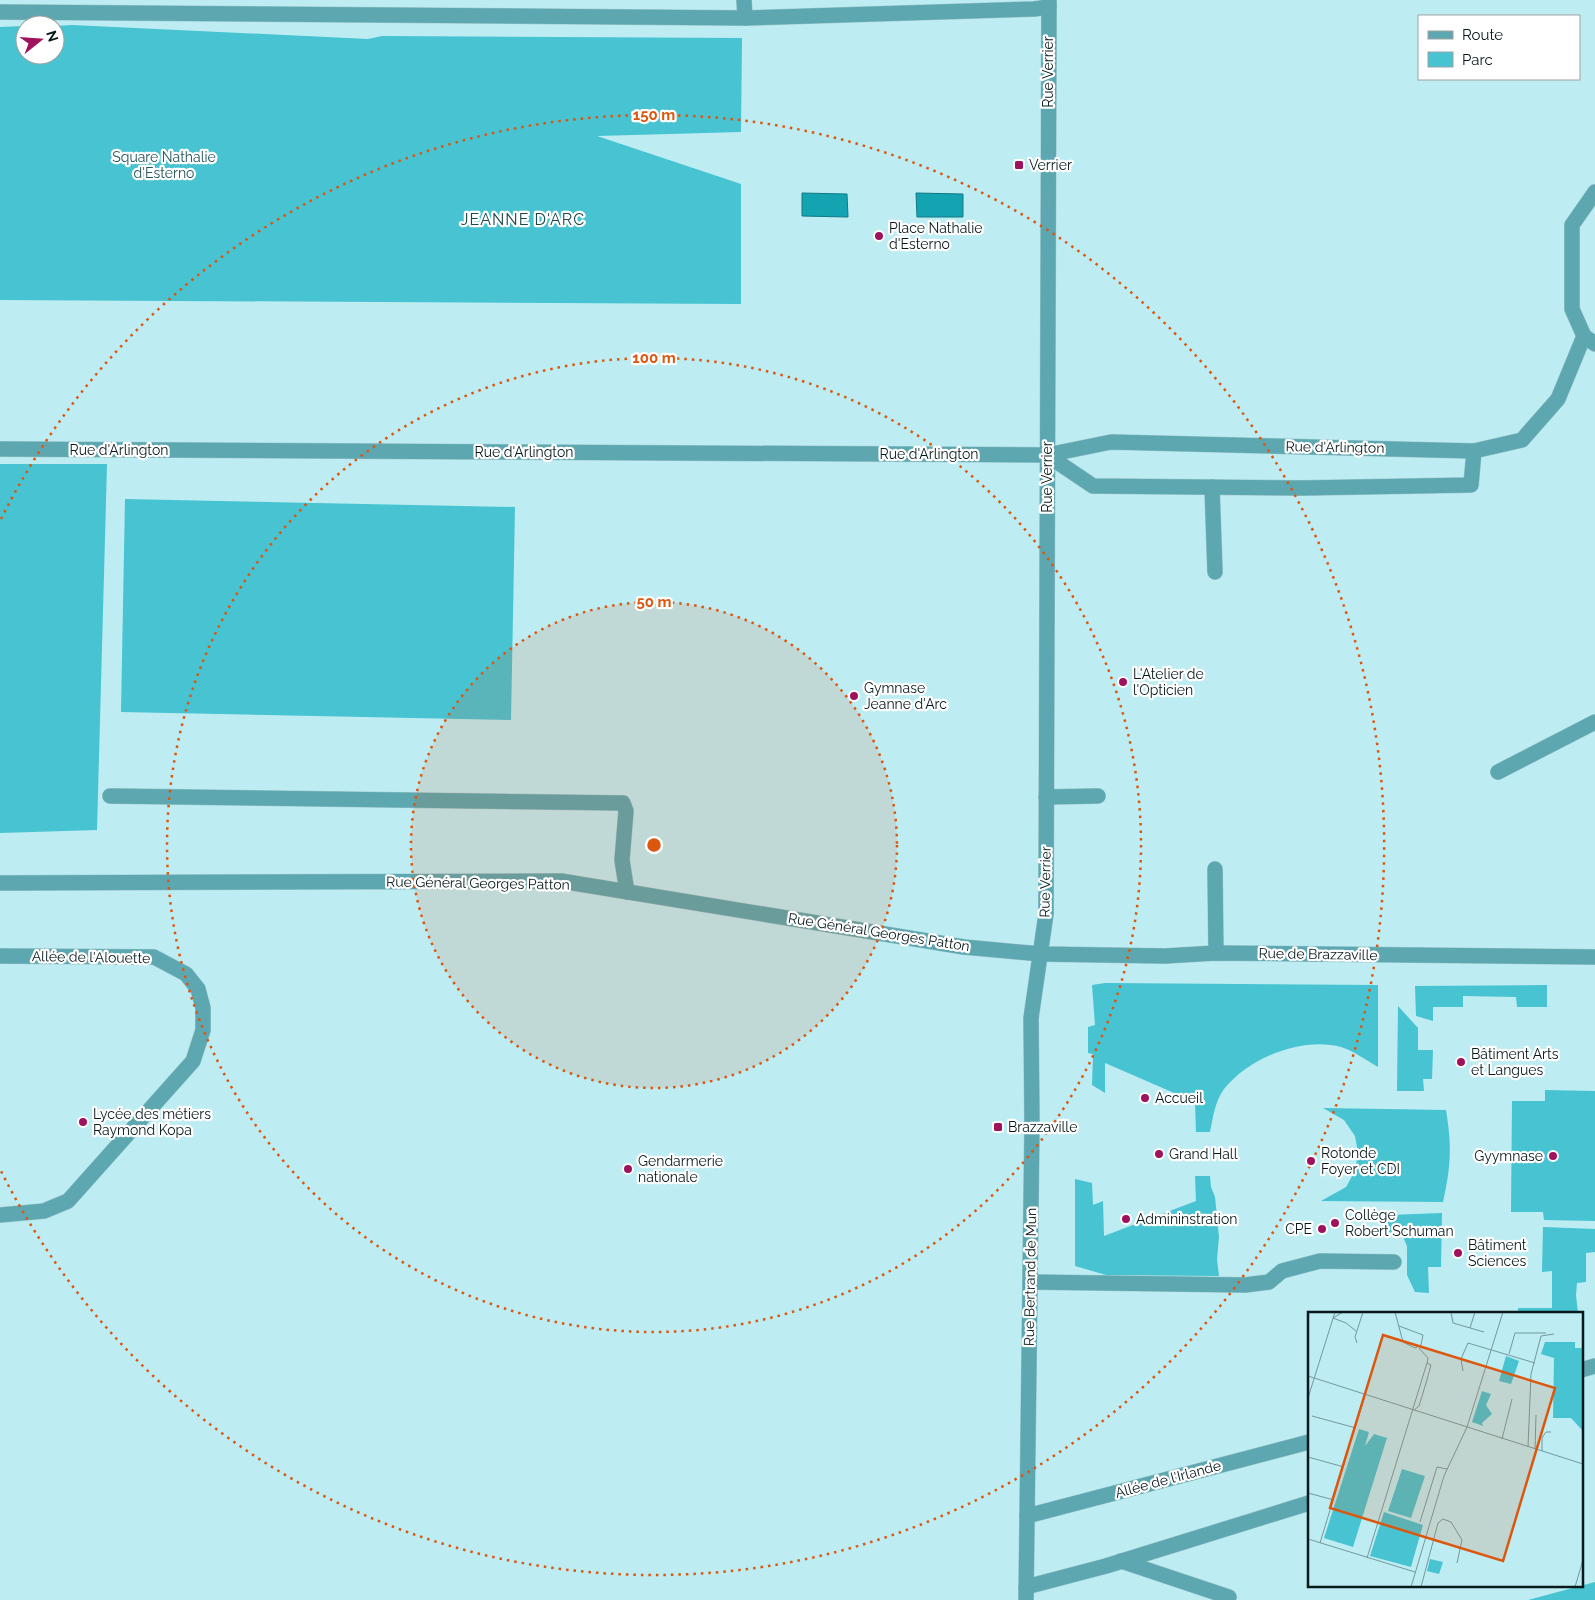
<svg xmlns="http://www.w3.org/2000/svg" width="1595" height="1600" font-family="Raleway,sans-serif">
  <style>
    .green { fill: #47c3d1 }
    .water { fill: #14a4b1; stroke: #107a84 }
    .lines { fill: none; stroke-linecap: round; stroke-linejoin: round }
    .minor-casing { stroke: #9cc6cb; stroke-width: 16 }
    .minor { stroke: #5ca7b0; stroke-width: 15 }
    .ring { fill: none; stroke: #dd560d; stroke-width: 2.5; stroke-dasharray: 2.5 5 }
    .poi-dot { fill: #9f125d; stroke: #fff; stroke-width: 2 }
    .labels { text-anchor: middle; stroke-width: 4.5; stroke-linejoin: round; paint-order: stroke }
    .street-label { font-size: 14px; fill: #07191b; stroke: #fff }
    .park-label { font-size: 14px; fill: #22565c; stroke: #fff }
    .poi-label { font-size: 14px; fill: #07191b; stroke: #fff; text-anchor: start }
    .quarter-label { font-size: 16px; letter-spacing: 1px; fill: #1c484d; stroke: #fff }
    .inset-road { fill: none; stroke: #74989c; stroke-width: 1 }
    .view { fill: #dd560d; fill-opacity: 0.15; stroke: #dd560d; stroke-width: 2.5 }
    .inset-edge { fill: none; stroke: #07191b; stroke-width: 2.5 }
    .centre { fill: #dd560d; stroke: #fff; stroke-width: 2.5 }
    .ring-label { font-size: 15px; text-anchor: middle; font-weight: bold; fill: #dd560d; stroke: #fff; stroke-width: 4.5; stroke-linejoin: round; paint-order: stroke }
  </style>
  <rect width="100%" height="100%" fill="#bdecf2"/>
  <g class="green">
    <path d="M 72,25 L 368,39 L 382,36 L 742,38 L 741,132 L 597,136 L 741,184 L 741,304 L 0,300 L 0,27 L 25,26 L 25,55 L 55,55 L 55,26 Z"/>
    <path d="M 0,464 L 107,464 L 97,830 L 0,833 Z"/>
    <path d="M 125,499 L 515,507 L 511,720 L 121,712 Z"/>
    <path d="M 1105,983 L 1378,985 L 1378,1067 C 1366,1060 1354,1051 1341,1047 C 1302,1036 1249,1058 1224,1089 C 1215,1101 1213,1117 1210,1132 L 1196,1132 L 1195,1102 L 1105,1063 L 1105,1093 L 1092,1085 L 1093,1054 L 1088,1053 L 1088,1027 L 1095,1025 L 1092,985 Z"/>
    <path d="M 1547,985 L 1547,1007 L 1517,1007 L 1516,997 L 1463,996 L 1463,1007 L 1433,1007 L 1433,1021 L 1416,1016 L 1415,986 Z"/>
    <path d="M 1398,1006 L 1418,1028 L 1418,1050 L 1433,1050 L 1432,1079 L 1423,1079 L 1424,1091 L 1397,1091 Z"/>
    <path d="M 1545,1090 L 1595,1091 L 1595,1221 L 1544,1220 L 1543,1212 L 1511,1212 L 1512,1101 L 1545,1101 Z"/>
    <path d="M 1323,1108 L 1446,1110 C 1452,1147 1451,1166 1443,1202 L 1321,1201 L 1346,1187 L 1355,1171 L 1358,1153 L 1355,1136 L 1344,1120 Z"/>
    <path d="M 1195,1176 L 1210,1176 L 1211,1187 L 1215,1197 L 1219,1237 L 1217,1259 L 1219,1276 L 1106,1275 L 1075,1266 L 1075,1179 L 1092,1183 L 1093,1205 L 1103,1201 L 1104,1236 L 1196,1201 Z"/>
    <path d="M 1442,1213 L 1441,1267 L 1428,1267 L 1429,1293 L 1415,1292 L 1407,1275 L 1407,1246 L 1403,1237 L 1389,1232 L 1387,1221 L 1389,1215 Z"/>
    <path d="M 1543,1227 L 1595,1229 L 1595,1252 L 1586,1253 L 1586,1282 L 1577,1283 L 1576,1295 L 1578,1314 L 1518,1314 L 1518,1308 L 1552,1308 L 1552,1271 L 1542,1272 Z"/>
    <path d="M 1595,1582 L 1595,1600 L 1528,1600 Z"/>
  </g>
  <g class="water">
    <path d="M 802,193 L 847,194 L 848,217 L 802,216 Z"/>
    <path d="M 916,193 L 963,194 L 963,217 L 917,217 Z"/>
  </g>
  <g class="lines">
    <g class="minor-casing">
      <g id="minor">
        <path d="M 744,0 L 745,18"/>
        <path d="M 0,12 L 745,18 L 1034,9 L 1049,7"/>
        <path d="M 1595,192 L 1572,225 L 1572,309 L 1584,336 L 1595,344"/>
        <path d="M 0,449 L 1047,455 L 1111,442 L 1474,451 L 1522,440 L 1558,399 L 1584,336"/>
        <path d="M 1047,455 L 1093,486 L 1303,488 L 1471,485 L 1474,451"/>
        <path d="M 1212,487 L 1215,572"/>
        <path d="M 1498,772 L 1595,722"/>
        <path d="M 110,796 L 623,803 L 626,811 L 622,860 L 627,892"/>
        <path d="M 1046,797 L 1098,796"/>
        <path d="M 1215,869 L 1216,953"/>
        <path d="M 0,883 L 561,881 L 964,947 L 1041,954 L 1165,956 L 1216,953 L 1595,957"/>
        <path d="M 0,956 L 154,957 L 186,974 L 198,989 L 203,1008 L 203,1030 L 193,1061 L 68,1201 L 44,1211 L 0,1215"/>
        <path d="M 1030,1282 L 1245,1285 L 1269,1282 L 1282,1271 L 1320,1261 L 1394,1262"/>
        <path d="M 1581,1370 L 1595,1366"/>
        <path d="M 1027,1516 L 1309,1442"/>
        <path d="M 1121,1561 L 1229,1597"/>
        <path d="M 1026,1587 L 1106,1566 L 1309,1503"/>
        <path d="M 1026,1600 L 1032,1124 L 1031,1018 L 1046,914 L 1049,0"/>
      </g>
    </g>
    <use href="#minor" class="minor"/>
  </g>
  <circle cx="654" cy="845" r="243" fill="#dd560d" fill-opacity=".12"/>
  <g class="ring">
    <circle cx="654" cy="845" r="243"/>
    <circle cx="654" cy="845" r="487"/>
    <path d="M1 519A730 730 0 1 1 1 1171"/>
  </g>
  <g class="poi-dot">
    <rect x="1014" y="160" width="10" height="10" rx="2.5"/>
    <circle cx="879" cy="236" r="5"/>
    <circle cx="1123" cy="682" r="5"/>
    <circle cx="854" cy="696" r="5"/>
    <circle cx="1461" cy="1062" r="5"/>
    <circle cx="1145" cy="1098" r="5"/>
    <circle cx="83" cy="1122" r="5"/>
    <rect x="993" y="1122" width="10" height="10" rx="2.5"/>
    <circle cx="1159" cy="1154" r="5"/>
    <circle cx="1553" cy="1156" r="5"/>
    <circle cx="1311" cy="1161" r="5"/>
    <circle cx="628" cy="1169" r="5"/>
    <circle cx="1126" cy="1219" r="5"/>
    <circle cx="1335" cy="1223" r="5"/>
    <circle cx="1322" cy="1229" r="5"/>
    <circle cx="1458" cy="1253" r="5"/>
  </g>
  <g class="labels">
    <g class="street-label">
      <text transform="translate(1048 72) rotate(-90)" y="5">Rue Verrier</text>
      <text transform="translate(1335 447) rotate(1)" y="5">Rue d'Arlington</text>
      <text x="119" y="455">Rue d'Arlington</text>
      <text x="524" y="457">Rue d'Arlington</text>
      <text x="929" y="459">Rue d'Arlington</text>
      <text transform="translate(1047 477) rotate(-90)" y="5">Rue Verrier</text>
      <text transform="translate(1045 882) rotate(-89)" y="5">Rue Verrier</text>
      <text transform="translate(478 883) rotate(1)" y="5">Rue Général Georges Patton</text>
      <text transform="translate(879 932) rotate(9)" y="5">Rue Général Georges Patton</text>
      <text transform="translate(1318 954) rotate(1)" y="5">Rue de Brazzaville</text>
      <text transform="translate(91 957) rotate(1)" y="5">Allée de l'Alouette</text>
      <text transform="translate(1030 1277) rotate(-89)" y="5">Rue Bertrand de Mun</text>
      <text transform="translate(1168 1479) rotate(-15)" y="5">Allée de l'Irlande</text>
    </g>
    <g class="park-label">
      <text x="164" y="162">Square Nathalie<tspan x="164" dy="16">d'Esterno</tspan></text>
    </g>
    <g class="poi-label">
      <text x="1029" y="170">Verrier</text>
      <text x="889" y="233">Place Nathalie<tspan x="889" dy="16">d'Esterno</tspan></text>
      <text x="1133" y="679">L'Atelier de<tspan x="1133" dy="16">l'Opticien</tspan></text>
      <text x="864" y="693">Gymnase<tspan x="864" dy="16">Jeanne d'Arc</tspan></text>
      <text x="1471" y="1059">Bâtiment Arts<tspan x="1471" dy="16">et Langues</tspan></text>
      <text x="1155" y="1103">Accueil</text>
      <text x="93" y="1119">Lycée des métiers<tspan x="93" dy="16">Raymond Kopa</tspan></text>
      <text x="1008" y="1132">Brazzaville</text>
      <text x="1321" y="1158">Rotonde<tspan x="1321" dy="16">Foyer et CDI</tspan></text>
      <text x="1169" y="1159">Grand Hall</text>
      <text x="1543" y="1161" text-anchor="end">Gyymnase</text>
      <text x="638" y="1166">Gendarmerie<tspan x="638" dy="16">nationale</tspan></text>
      <text x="1345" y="1220">Collège<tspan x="1345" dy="16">Robert Schuman</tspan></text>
      <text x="1136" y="1224">Admininstration</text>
      <text x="1312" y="1234" text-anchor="end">CPE</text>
      <text x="1468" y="1250">Bâtiment<tspan x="1468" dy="16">Sciences</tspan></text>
    </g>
    <g class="quarter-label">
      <text x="523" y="225">JEANNE D'ARC</text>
    </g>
  </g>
  <g transform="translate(1308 1312)">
    <rect width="275" height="275" fill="#bdecf2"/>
    <path d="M 237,30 L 267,30 L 267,36 L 275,36 L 275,119 L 263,106 L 245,106 L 246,46 L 233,42 ZM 198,44 L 211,49 L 203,72 L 191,69 ZM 174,79 L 183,82 L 178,93 L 184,102 L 174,111 L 175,114 L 164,110 ZM 51,117 L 61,120 L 57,134 L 66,122 L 79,126 L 45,235 L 16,226 ZM 94,157 L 117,164 L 103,206 L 80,199 ZM 76,200 L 115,213 L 103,255 L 62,244 ZM 122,247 L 135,250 L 131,262 L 119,259 Z" fill="#47c3d1"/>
    <path class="inset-road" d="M 35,0 L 25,6 L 38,11 L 48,19M 87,0 L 95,30 L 107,36 L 113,33 L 115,23 L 91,14M 143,0 L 145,11 L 176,20M 162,16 L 167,0M 49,31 L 47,25 L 55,0M 201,42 L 207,21 L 238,21M 155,59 L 153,47 L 160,31 L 227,51M 0,64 L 275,152M 0,86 L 27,0M 106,98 L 111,94 L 118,71 L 123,53 L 119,51M 4,104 L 48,116M 194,127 L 204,87M 220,135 L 223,62 L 233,24 L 246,22M 227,137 L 228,103M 234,139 L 234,126 L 238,120 L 243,120M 0,145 L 36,155M 0,181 L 26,188M 112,210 L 129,155 L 139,157M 0,227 L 107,260M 12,231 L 57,83M 59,246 L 119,51 L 120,46 L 111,36M 103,275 L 136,164 L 159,115 L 195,0M 113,275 L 130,211 L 135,207 L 143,210 L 154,228 L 149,251M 267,275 L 275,248"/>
    <path class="view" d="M 75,23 L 247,76 L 195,249 L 22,196 Z"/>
    <rect width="275" height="275" class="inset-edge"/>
  </g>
  <circle cx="654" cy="845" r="8" class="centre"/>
  <g class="ring-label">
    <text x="654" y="120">150 m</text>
    <text x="654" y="363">100 m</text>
    <text x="654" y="607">50 m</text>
  </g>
  <rect x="1418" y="15" width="162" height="65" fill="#ffffff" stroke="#9ca3a4"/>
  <rect x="1428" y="31" width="25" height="8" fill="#5ca7b0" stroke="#9ca3a4"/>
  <text x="1462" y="40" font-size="15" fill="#07191b">Route</text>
  <rect x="1428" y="52" width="25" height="15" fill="#47c3d1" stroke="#9ca3a4"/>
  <text x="1462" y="65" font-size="15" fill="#07191b">Parc</text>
  <g transform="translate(40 40) rotate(73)"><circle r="24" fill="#ffffff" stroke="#9ca3a4"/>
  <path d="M0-4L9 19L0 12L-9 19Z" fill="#9f125d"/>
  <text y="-8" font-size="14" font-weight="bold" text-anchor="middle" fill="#07191b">N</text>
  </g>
</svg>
